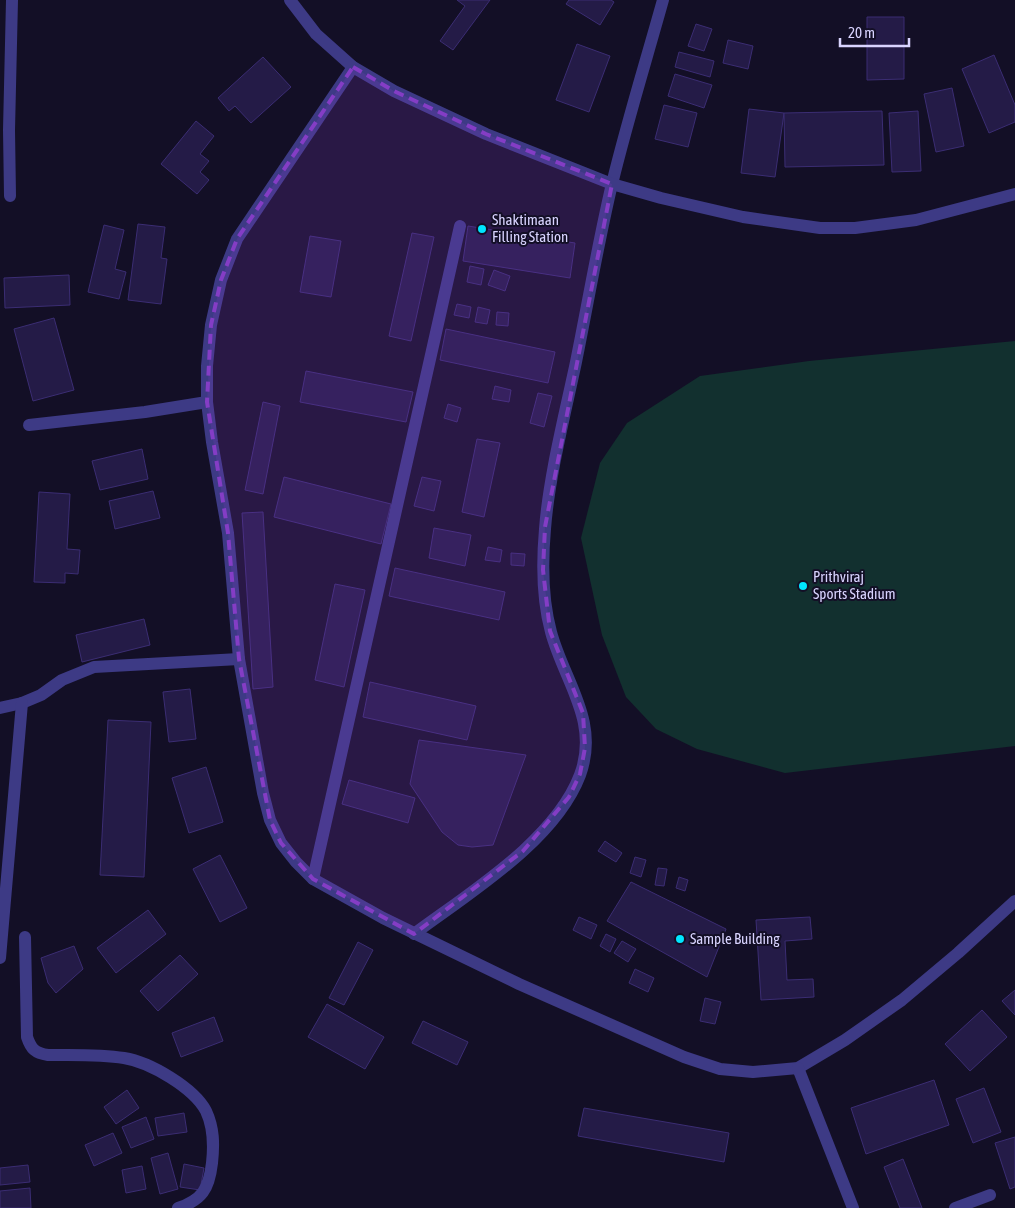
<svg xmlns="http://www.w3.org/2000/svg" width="1015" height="1208" font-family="'Asap Condensed',sans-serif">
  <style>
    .green { fill: #12302f }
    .building { fill: #241b47; stroke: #3b2d73 }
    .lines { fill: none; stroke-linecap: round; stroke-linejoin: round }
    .minor { stroke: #3d3a85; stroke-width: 12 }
    .tertiary { stroke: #3d3a85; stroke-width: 12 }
    .marked { fill: #843dc5; fill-opacity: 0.2; stroke: #843dc5; stroke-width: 4; stroke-dasharray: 10 6; stroke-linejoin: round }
    .poi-dot { fill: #00e5ff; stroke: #130f26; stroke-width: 2 }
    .labels { text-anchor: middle; stroke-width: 4; stroke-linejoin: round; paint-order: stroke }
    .poi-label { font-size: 15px; fill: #d9d4ff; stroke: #130f26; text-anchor: start }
  </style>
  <rect width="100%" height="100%" fill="#130f26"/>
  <path class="green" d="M 1015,341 L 1015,746 L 785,773 L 697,749 L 656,729 L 626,697 L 602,635 L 581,538 L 600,463 L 627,423 L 700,376 L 809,361 Z"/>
  <g class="building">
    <path d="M 457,0 L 490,0 L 453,50 L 440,41 L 465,6 Z"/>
    <path d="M 569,0 L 611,0 L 614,2 L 600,25 L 566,4 Z"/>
    <path d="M 867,17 L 904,17 L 904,79 L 867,80 Z"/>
    <path d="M 696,24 L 712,29 L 704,51 L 688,46 Z"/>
    <path d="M 728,40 L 753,46 L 748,69 L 723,63 Z"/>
    <path d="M 577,44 L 610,56 L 589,112 L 556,100 Z"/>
    <path d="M 679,52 L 714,61 L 710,77 L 675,67 Z"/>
    <path d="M 994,55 L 1015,105 L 1015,122 L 989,133 L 962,69 Z"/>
    <path d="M 263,57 L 291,87 L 251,123 L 235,106 L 229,111 L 218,98 Z"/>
    <path d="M 675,74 L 712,85 L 704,108 L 668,96 Z"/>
    <path d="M 952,88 L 964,146 L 936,152 L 924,94 Z"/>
    <path d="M 664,105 L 697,113 L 688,147 L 655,139 Z"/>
    <path d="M 749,109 L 784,113 L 775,177 L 741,173 Z"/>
    <path d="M 882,111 L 884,165 L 785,167 L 784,113 Z"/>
    <path d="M 918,111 L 921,171 L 892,172 L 889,113 Z"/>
    <path d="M 196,121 L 214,136 L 200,154 L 209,161 L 200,172 L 209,180 L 197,194 L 161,164 Z"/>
    <path d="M 138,224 L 165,227 L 161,258 L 167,259 L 161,304 L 128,300 Z"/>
    <path d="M 104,225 L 124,230 L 115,269 L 126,272 L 119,299 L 88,292 Z"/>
    <path d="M 468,226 L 575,243 L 570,278 L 463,261 Z"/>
    <path d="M 412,233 L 434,237 L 411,341 L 389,336 Z"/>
    <path d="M 310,236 L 341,241 L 331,297 L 300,292 Z"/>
    <path d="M 470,266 L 484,269 L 481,285 L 467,282 Z"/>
    <path d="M 494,270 L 510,276 L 505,291 L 488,285 Z"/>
    <path d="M 69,275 L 70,305 L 5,308 L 4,278 Z"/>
    <path d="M 457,304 L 471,307 L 469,318 L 454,315 Z"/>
    <path d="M 478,307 L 490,310 L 487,324 L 475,322 Z"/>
    <path d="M 497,312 L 509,313 L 508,326 L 496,325 Z"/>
    <path d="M 54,318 L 74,390 L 33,401 L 14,329 Z"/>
    <path d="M 446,329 L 555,352 L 548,383 L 440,360 Z"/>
    <path d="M 306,371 L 413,392 L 406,422 L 300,402 Z"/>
    <path d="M 495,386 L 511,390 L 509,402 L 492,399 Z"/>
    <path d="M 538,393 L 552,396 L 544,427 L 530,423 Z"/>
    <path d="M 263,402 L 280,406 L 263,494 L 245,490 Z"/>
    <path d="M 448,404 L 461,408 L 457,422 L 444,418 Z"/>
    <path d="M 477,439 L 500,443 L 484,517 L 462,512 Z"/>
    <path d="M 142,449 L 148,479 L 100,490 L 92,461 Z"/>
    <path d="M 284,477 L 391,504 L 381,544 L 274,517 Z"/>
    <path d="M 422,477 L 441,481 L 434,511 L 414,506 Z"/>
    <path d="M 153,491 L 160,518 L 115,529 L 109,501 Z"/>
    <path d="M 39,492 L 70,494 L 67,549 L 80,550 L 78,574 L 65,573 L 65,583 L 34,582 Z"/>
    <path d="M 263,512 L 273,687 L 253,689 L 242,513 Z"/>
    <path d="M 434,528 L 471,535 L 465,566 L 429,558 Z"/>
    <path d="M 488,547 L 502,550 L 500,562 L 485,560 Z"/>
    <path d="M 511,553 L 525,554 L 524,566 L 511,565 Z"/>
    <path d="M 395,568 L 505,592 L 499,620 L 389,596 Z"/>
    <path d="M 335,584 L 365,590 L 344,687 L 315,680 Z"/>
    <path d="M 144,619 L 150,645 L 82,662 L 76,635 Z"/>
    <path d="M 370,682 L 476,706 L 467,740 L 363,717 Z"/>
    <path d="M 190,689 L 196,739 L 169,742 L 163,692 Z"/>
    <path d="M 108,720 L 151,722 L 144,877 L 100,875 Z"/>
    <path d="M 419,740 L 526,755 L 493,845 L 472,847 L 458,845 L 442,832 L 410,784 Z"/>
    <path d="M 206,767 L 223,822 L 189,833 L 172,778 Z"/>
    <path d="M 349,780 L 415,798 L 408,823 L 342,804 Z"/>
    <path d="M 605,841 L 622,853 L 616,862 L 598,851 Z"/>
    <path d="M 220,855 L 247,908 L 220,922 L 193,869 Z"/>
    <path d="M 635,857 L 646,860 L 641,877 L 630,873 Z"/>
    <path d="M 658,868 L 667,869 L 664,886 L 655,885 Z"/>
    <path d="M 679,877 L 688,880 L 685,891 L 676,888 Z"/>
    <path d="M 631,882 L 726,929 L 707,977 L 607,921 Z"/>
    <path d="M 148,910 L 166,934 L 116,973 L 97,948 Z"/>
    <path d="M 579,917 L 597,925 L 591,939 L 573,930 Z"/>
    <path d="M 810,917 L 812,939 L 785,941 L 787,980 L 813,979 L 814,997 L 761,1000 L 756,920 Z"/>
    <path d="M 606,934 L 616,939 L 610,952 L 600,946 Z"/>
    <path d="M 622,941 L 636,949 L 628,962 L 614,953 Z"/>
    <path d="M 358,942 L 373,950 L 344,1005 L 329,998 Z"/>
    <path d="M 74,946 L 83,969 L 56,993 L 48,983 L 41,958 Z"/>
    <path d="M 180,955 L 198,974 L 158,1011 L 140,991 Z"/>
    <path d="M 635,969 L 654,978 L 648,992 L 629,983 Z"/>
    <path d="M 1015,990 L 1015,1015 L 1002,1001 Z"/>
    <path d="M 705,998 L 721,1002 L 715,1024 L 700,1021 Z"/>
    <path d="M 327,1004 L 384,1037 L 365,1069 L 308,1037 Z"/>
    <path d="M 982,1010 L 1007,1037 L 970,1071 L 945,1044 Z"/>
    <path d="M 214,1017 L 223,1041 L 181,1057 L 172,1033 Z"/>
    <path d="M 423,1021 L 468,1042 L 457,1065 L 412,1043 Z"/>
    <path d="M 934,1080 L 949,1125 L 866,1154 L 851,1108 Z"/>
    <path d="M 984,1088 L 1001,1132 L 973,1143 L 956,1099 Z"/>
    <path d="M 127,1090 L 139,1108 L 116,1124 L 104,1107 Z"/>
    <path d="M 584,1108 L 729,1133 L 724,1162 L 578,1136 Z"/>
    <path d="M 184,1113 L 187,1132 L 158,1136 L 155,1118 Z"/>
    <path d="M 146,1117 L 154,1139 L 131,1148 L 122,1127 Z"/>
    <path d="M 113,1133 L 122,1153 L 94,1166 L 85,1145 Z"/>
    <path d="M 1015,1137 L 1015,1187 L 1010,1189 L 995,1143 Z"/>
    <path d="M 168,1153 L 178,1189 L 160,1194 L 151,1158 Z"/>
    <path d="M 903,1159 L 922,1208 L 900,1208 L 884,1167 Z"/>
    <path d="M 184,1164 L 204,1168 L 200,1190 L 180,1187 Z"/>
    <path d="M 28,1165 L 30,1182 L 0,1185 L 0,1168 Z"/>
    <path d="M 142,1166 L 146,1189 L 126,1193 L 122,1170 Z"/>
    <path d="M 30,1188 L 31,1208 L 0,1208 L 0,1191 Z"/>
  </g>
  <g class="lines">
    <g class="minor">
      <path d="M 353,67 L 237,239 L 221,280 L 211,325 L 207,366 L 207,402 L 212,442 L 228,533 L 239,659 L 263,793 L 270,820 L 281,843 L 296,862 L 313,879 L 383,918 L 519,984 L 684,1057 L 720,1069 L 753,1072 L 798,1068 L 845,1040 L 902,1000 L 958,953 L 1015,901"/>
      <path d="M 10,196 L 9,130 L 12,0"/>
      <path d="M 29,425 L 145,412 L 207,402"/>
      <path d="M 0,708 L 22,703 L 41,695 L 62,680 L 94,667 L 239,659"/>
      <path d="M 313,879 L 460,226"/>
      <path d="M 414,934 C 469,893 555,841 580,775 C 600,721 564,681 551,632 C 542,599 542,563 545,529 C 549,476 565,414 576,362 C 588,303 598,243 612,184 C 627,122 646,61 663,0"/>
      <path d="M 25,937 L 27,1037 C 31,1049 35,1053 48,1055 C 73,1055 100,1054 124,1058 C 150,1062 194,1088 206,1111 C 214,1128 214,1145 212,1163 C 209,1189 202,1200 178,1208"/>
      <path d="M 0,958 L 22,703"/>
      <path d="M 798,1068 L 853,1208"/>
      <path d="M 955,1208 L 990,1195"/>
    </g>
    <path class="tertiary" d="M 290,0 L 316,34 L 353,67 L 394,91 L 486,134 L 612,184 L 661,198 L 743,217 L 820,228 L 855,228 L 916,220 L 1015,194"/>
  </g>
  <path class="marked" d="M 353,67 L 394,91 L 486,134 L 612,184 L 545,527 L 543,570 L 550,631 L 583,713 L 585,748 L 580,774 L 569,797 L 523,851 L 414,934 L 313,879 L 281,843 L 270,820 L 239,659 L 228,533 L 207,402 L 211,325 L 221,280 L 237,239 Z"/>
  <g class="poi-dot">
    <circle cx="482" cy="229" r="5"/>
    <circle cx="803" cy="586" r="5"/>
    <circle cx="680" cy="939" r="5"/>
  </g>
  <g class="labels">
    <g class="poi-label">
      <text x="492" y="225">Shaktimaan<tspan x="492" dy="17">Filling Station</tspan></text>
      <text x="813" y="582">Prithviraj<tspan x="813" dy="17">Sports Stadium</tspan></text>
      <text x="690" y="944">Sample Building</text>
    </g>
  </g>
  <path d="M840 38v8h69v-8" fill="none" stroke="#d9d4ff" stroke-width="2.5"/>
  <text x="848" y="38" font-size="15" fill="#d9d4ff" stroke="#130f26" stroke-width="4" paint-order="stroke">20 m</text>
</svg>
